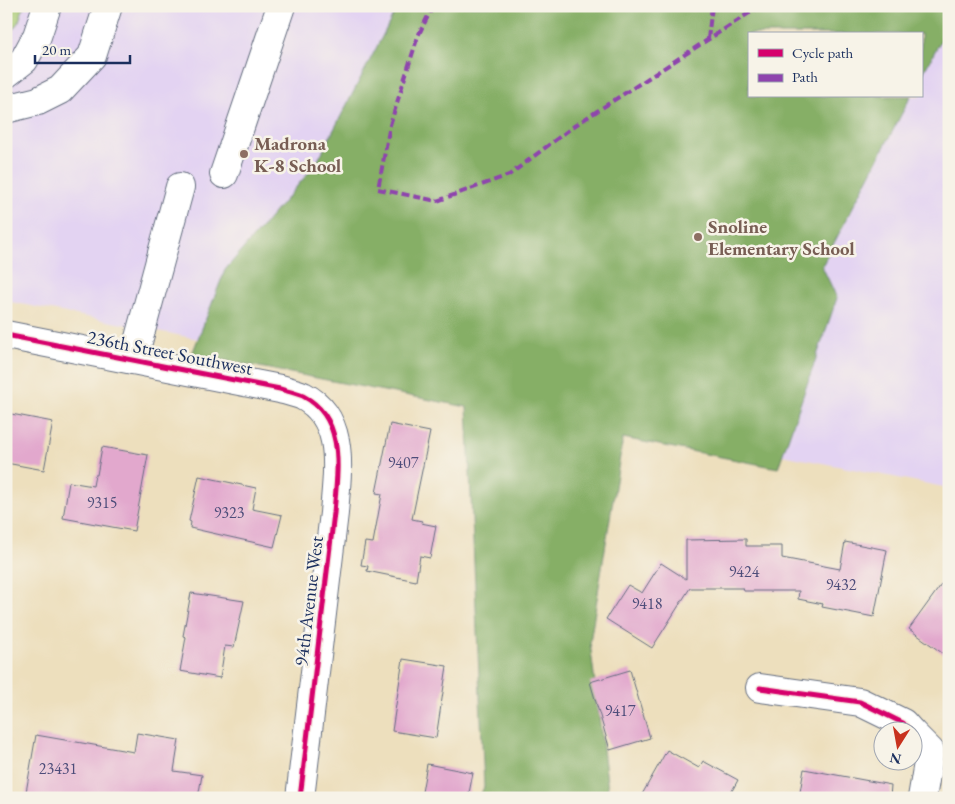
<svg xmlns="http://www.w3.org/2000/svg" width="955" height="804" font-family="'EB Garamond',serif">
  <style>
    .built { fill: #e3d3f2; fill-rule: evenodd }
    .green { fill: #a9cb74; stroke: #627d69 }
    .forest { fill: #86af66; stroke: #506f62 }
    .building { fill: #e2a8cd }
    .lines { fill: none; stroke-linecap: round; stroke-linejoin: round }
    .minor-casing { stroke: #646d7f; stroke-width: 30 }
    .minor { stroke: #fff; stroke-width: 28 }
    .quiet { stroke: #8e44ad; stroke-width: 4; stroke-dasharray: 8 4; stroke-linecap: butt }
    .cycleway-casing { stroke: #f7f3e8; stroke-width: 8 }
    .cycleway { stroke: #d6006c; stroke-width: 5 }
    .education-dot { fill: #8d6e63; stroke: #f7f3e8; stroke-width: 2 }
    .labels { text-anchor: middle; stroke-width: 5; stroke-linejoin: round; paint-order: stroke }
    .number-label { font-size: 16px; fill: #4d4d7a }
    .education-label { font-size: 19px; font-weight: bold; fill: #785e54; stroke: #f7f3e8; text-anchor: start }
    .street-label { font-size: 19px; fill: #1b2f5e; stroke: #f7f3e8 }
  </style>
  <rect width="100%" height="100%" fill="#f7f3e8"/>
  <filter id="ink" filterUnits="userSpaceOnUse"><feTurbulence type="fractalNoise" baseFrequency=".02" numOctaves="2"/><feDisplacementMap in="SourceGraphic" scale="10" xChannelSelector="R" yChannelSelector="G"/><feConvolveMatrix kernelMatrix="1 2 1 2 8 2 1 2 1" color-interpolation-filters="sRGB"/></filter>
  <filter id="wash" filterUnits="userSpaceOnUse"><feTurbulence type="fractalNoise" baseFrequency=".0096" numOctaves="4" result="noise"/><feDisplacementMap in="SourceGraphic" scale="20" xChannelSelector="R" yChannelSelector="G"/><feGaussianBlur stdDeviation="1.12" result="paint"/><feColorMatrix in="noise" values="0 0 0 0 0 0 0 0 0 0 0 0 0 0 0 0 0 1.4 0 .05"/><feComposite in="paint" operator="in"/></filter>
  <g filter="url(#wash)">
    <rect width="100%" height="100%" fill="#eddfbd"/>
    <path class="built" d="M 6,6 L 949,6 L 949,488 L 6,301 ZM 749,34 L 921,34 L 921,96 L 749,96 Z"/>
    <path class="green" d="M 6,6 L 24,6 L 19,21 L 6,40 Z"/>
    <path class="forest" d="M 398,6 L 949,6 L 949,25 L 921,77 L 921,34 L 749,34 L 749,96 L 911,96 L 822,266 L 837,298 L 778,468 L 623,438 L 590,642 L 609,798 L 479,798 L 484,787 L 467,407 L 192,354 L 225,270 L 316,164 Z"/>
    <g id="blocks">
      <g class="building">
        <path d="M 6,413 L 53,422 L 44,470 L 6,463 Z"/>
        <path d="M 390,424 L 430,432 L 412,519 L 422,521 L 421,523 L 436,526 L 430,558 L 420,556 L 416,581 L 367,571 L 368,566 L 361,565 L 365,542 L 373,543 L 382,494 L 376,493 Z"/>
        <path d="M 102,447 L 148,455 L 134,531 L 63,518 L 69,482 L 93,486 L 95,475 L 97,475 Z"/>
        <path d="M 199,476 L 256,488 L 252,509 L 282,515 L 274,547 L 190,528 L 191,522 L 189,521 Z"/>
        <path d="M 746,539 L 746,546 L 782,546 L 782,558 L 840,569 L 845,542 L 887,550 L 874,617 L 822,607 L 823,604 L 798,599 L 799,591 L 744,591 L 743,588 L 690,588 L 652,648 L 606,619 L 628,585 L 642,593 L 661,563 L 686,579 L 686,540 Z"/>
        <path d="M 949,574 L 949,658 L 909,629 Z"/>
        <path d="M 191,593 L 244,601 L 234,647 L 225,646 L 220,678 L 180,671 L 186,637 L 183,636 Z"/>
        <path d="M 403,659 L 447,666 L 436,738 L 392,731 Z"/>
        <path d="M 630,670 L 650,738 L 610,750 L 590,682 Z"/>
        <path d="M 137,733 L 179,740 L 174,771 L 202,775 L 198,798 L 25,798 L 36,735 L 134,752 Z"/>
        <path d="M 667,750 L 699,768 L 703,761 L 738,780 L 728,798 L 640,798 Z"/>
        <path d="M 427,764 L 473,773 L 468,798 L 421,798 Z"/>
        <path d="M 804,769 L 891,785 L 890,798 L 799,798 Z"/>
      </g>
    </g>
  </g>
  <g filter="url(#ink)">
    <use href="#blocks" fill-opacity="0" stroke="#646d7f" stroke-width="1"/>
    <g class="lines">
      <g class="minor-casing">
        <g id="minor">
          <path d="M 6,74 L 24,60 L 37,36 L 47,6"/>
          <path d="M 6,109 L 38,101 L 60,90 L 92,56 L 108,6"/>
          <path d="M 224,174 L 281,6"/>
          <path d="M 6,335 L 280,389 C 287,391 296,393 303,396 C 347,419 337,472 334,513 L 300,798"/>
          <path d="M 133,360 L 180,187"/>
          <path d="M 760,688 L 860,702 L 903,723 L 911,732"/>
          <path d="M 912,733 L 930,751 L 922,798"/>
        </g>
      </g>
      <use href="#minor" class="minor"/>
      <g class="quiet">
        <path d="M 433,6 L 418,36 L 390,125 L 378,189 L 437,201 L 509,175 L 574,126 L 760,6"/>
        <path d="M 708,39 L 712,6"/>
      </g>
      <g class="cycleway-casing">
        <g id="cycleway">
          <path d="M 6,335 L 280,389 C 287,391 296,393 303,396 C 347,419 337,472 334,513 L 300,798"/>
          <path d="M 760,688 L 860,702 L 903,723 L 911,732"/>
        </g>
      </g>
      <use href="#cycleway" class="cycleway"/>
    </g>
  </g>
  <g class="education-dot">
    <circle cx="244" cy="154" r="5"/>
    <circle cx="698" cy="237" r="5"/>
  </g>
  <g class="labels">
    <g class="number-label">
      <text x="403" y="468">9407</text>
      <text x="102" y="508">9315</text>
      <text x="229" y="518">9323</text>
      <text x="744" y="577">9424</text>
      <text x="841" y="590">9432</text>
      <text x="647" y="609">9418</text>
      <text x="620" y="716">9417</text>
      <text x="58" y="774">23431</text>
    </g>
    <g class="education-label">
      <text x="254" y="150">Madrona<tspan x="254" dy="22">K-8 School</tspan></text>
      <text x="708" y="233">Snoline<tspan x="708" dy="22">Elementary School</tspan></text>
    </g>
    <g class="street-label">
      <text transform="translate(170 352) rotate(11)" y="7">236th Street Southwest</text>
      <text transform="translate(308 601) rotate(-83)" y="7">94th Avenue West</text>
    </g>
  </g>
  <rect width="955" height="804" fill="none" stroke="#f7f3e8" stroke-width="25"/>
  <rect x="748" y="32" width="175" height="65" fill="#f7f3e8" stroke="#9fa5b1"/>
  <rect x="758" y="49" width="25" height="8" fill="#d6006c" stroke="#9fa5b1"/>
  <text x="792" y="58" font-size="15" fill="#1b2f5e">Cycle path</text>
  <rect x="758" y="74" width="25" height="8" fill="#8e44ad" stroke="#9fa5b1"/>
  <text x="792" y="82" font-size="15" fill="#1b2f5e">Path</text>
  <g transform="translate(898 746) rotate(191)"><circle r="24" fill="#f7f3e8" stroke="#9fa5b1"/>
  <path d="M0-4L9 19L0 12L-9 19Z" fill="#c8321e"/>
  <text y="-8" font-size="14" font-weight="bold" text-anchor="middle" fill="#1b2f5e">N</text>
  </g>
  <path d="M35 55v8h95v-8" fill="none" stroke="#1b2f5e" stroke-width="2.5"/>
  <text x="42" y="55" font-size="15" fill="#1b2f5e" stroke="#f7f3e8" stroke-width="4" paint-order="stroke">20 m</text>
</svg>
